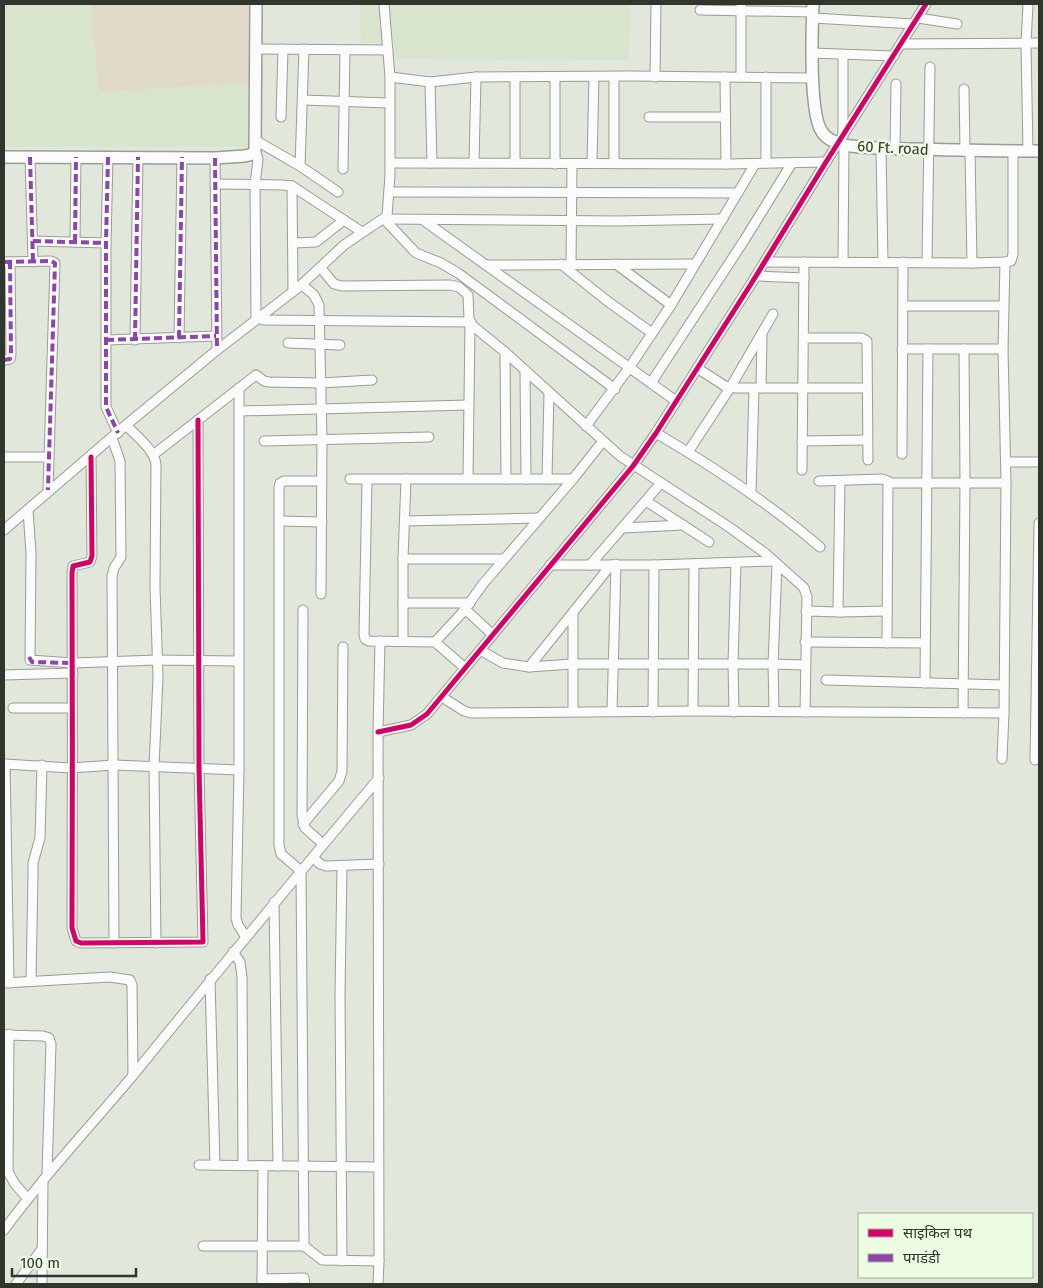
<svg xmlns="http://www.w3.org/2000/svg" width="1043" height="1288" font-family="'Fira Sans','Noto Sans Devanagari',sans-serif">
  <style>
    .built { fill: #d8e4ce }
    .green { fill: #e0dacb }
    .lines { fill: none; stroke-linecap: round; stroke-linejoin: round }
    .minor-casing { stroke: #999e95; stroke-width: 11 }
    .tertiary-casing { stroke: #999e95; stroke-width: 14 }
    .minor { stroke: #fafbfa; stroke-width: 9 }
    .tertiary { stroke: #fafbfa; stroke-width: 11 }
    .quiet { stroke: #8e44ad; stroke-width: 4; stroke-dasharray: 8 4; stroke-linecap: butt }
    .cycleway-casing { stroke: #edfbe3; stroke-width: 8 }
    .cycleway { stroke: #d6006c; stroke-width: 5 }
    .labels { text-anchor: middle; stroke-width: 5; stroke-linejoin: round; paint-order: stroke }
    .street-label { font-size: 15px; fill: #31362d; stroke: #edfbe3 }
  </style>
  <rect width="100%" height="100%" fill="#e1e7db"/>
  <g class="built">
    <path d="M 4,4 L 91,4 L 100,92 L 251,83 L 252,147 L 4,147 Z"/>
    <path d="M 359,4 L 630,4 L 629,60 L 395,59 L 394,42 L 361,43 Z"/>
  </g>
  <path class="green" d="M 91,4 L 250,4 L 251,83 L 99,92 Z"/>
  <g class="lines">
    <g class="minor-casing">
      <g id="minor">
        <path d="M 700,10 L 813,12"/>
        <path d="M 813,18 L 914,24"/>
        <path d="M 918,18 L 957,24"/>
        <path d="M 901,44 L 1039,43"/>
        <path d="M 255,49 L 388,50"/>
        <path d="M 812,53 L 894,56"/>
        <path d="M 741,76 L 741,4"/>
        <path d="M 390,77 L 430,82 L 476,77 L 632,76 L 813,78"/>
        <path d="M 614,77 L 614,163"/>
        <path d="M 655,77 L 656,4"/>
        <path d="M 725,77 L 726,164"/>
        <path d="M 766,77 L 766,163"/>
        <path d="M 430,82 L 432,163"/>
        <path d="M 964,89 L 965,151"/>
        <path d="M 303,100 L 389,103"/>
        <path d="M 281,117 L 283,49"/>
        <path d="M 649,117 L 725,117"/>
        <path d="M 843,136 L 843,55"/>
        <path d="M 255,140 L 300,166 L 338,192"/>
        <path d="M 881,148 L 883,262"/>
        <path d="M 895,148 L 896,84"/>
        <path d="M 255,150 L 258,159 L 255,185 L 256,319"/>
        <path d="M 970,151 L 972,263"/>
        <path d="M 1028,151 L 1026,44 L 1028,4"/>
        <path d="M 30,157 L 33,262"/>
        <path d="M 108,157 L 106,243 L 106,407 L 118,433"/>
        <path d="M 215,158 L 217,350"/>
        <path d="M 390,163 L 726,164 L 826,162"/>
        <path d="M 474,163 L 476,77"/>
        <path d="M 515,163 L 515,78"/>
        <path d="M 592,163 L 594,77"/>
        <path d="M 555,164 L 555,77"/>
        <path d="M 300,166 L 304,49"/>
        <path d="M 343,169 L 345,50"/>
        <path d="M 215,184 L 282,185 L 292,186 L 362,232"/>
        <path d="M 292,186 L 293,291"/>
        <path d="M 389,192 L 738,193"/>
        <path d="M 384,219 L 617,221 L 723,219"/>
        <path d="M 384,219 L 416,253 L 441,263 L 458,273 L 615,389"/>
        <path d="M 423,220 L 676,401"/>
        <path d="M 33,241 L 106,243"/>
        <path d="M 75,242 L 76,157"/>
        <path d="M 294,243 L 316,242 L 344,220"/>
        <path d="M 4,262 L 51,261 L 55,263 L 48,490"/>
        <path d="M 765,262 L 972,263 L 1005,262 L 1011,261 L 1013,254 L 1013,151"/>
        <path d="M 843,262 L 844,145"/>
        <path d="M 927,262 L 930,67"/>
        <path d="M 561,264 L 606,300 L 652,333"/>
        <path d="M 571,264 L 572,164"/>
        <path d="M 616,264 L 671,305"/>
        <path d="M 486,265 L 694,264"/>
        <path d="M 321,268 L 334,284 L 342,286 L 450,285 L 459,287 L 468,295 L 469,319 L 473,326 L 505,352 L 620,456 L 729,527 L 765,553 L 801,585 L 804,588 L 807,597 L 805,712"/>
        <path d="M 756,276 L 804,278"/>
        <path d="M 302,285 L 314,295 L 319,305 L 322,440 L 321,594"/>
        <path d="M 903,306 L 1003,306"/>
        <path d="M 263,320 L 470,322 L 468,478"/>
        <path d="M 179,338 L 182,157"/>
        <path d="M 804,338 L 862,338 L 867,341 L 868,460"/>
        <path d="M 106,340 L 216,336"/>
        <path d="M 135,340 L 138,157"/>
        <path d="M 288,343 L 340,345"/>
        <path d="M 902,349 L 1003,349"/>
        <path d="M 505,352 L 506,479"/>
        <path d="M 4,360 L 10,359 L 11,354 L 10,262"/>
        <path d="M 697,368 L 725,386 L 736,388 L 866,388"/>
        <path d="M 525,370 L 526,479"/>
        <path d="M 651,383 L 745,239 L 792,163"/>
        <path d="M 239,388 L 239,770 L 236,918 L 238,925 L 246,937"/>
        <path d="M 761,388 L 762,336"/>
        <path d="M 240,411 L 468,405"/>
        <path d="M 126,425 C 136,436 155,450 156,465 L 155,587 L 158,677 L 154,767 L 156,943"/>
        <path d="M 586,426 L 629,368 L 671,305 L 755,164"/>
        <path d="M 656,433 C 714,467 769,503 820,547"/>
        <path d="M 112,438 L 120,461 L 121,557 L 114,568 L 112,576 L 114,943"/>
        <path d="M 264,441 L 429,437"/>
        <path d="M 802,441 L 867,440"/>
        <path d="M 688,452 L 730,388 L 773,314"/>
        <path d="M 902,454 L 903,262"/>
        <path d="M 153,455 L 256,375 L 264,381 L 269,382 L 321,383 L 372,380"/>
        <path d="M 4,457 L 49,457"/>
        <path d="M 91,457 L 92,556 L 90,562 L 73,566 L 72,573 C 73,691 72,810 72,928 L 76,941 L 81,943 L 203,942 L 199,768 L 198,420"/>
        <path d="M 1006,462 L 1039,462"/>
        <path d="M 802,470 L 804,262"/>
        <path d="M 350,479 L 406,479"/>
        <path d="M 547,479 L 549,393"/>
        <path d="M 367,480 L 364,634 L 365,639 L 369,641 L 435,642 L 465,668"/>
        <path d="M 819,481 L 882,479 L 888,481 L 887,643"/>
        <path d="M 840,481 L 838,609 L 840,612 L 887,611"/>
        <path d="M 889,483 L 1006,483"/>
        <path d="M 751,493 L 754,389"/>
        <path d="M 646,501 L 709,542"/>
        <path d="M 28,510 L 31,553 L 30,660 L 73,663 L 157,660 L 238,661"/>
        <path d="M 280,521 L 322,522"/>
        <path d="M 405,521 L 539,518"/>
        <path d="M 623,528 L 683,525"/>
        <path d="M 4,530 L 126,425 L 217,350 L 299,287 L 344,245 L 387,216 L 390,175 L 390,77 L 384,4"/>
        <path d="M 403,559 L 504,559"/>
        <path d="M 550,565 L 654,565 L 774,561"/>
        <path d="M 590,565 L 661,483"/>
        <path d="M 403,603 L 470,603"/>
        <path d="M 465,609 L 493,635"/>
        <path d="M 303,610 L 302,816 L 305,828 L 323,844"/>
        <path d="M 806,611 L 840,612"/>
        <path d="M 403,640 L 403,559 L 406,479 L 573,479"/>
        <path d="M 435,642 L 462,613 L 483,584 L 573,479 L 603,441"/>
        <path d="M 805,642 L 925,643"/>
        <path d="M 480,650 L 503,663 L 529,667 L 572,664 L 773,664 L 805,665"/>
        <path d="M 529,667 L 611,565"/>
        <path d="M 4,675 L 73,673"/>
        <path d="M 826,680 L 1004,685"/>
        <path d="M 925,683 L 928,349"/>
        <path d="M 442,697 L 464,711 L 471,713 L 693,711 L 1004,713"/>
        <path d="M 13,708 L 72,708"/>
        <path d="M 573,711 L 573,613"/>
        <path d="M 612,711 L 616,564"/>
        <path d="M 693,711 L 694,564"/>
        <path d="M 774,711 L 773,664 L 777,564"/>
        <path d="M 653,712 L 654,565"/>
        <path d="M 734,712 L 733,664 L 736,563"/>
        <path d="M 963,713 L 965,483 L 964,349"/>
        <path d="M 378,732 L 411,725 L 427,714 L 633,466 L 656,433 L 751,284 L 826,162 L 926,4"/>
        <path d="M 1002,759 L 1004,713 L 1006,483 L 1003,349 L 1005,262"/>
        <path d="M 1035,760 L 1039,523"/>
        <path d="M 4,764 L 71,768 L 114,765 L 239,770"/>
        <path d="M 5,764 L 9,983"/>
        <path d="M 303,824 L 339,781 L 342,771 L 343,647"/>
        <path d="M 313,857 L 320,864 L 326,866 L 379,864"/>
        <path d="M 274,902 L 278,1166"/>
        <path d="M 233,952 L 240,962 L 242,977 L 243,1165"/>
        <path d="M 210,979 L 215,1165"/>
        <path d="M 31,981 L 33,875 L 33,863 L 40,838 L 42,765"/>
        <path d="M 4,983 L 110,977 L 130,980 L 132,985 L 133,1074"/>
        <path d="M 9,1034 L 8,1172 L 15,1184 L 27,1198"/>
        <path d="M 4,1035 L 43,1036 L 49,1038 L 51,1044 L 47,1174"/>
        <path d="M 199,1165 L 377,1167"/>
        <path d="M 4,1230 C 44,1175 91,1126 135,1073 C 215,974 297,876 379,778"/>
        <path d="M 203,1246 L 304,1246 L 322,1260 L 379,1261 L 378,732 L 380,641"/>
        <path d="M 304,1246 L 301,871 L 281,854 L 279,845 L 279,488 L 280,483 L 284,481 L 321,481"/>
        <path d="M 342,1261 L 340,994 L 342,866"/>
        <path d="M 262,1279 L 304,1278 L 305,1284"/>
        <path d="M 16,1284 L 42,1249"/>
        <path d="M 42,1284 L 43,1180"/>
        <path d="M 262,1284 L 263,1166"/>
        <path d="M 378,1284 L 379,1261"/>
      </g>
    </g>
    <g class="tertiary-casing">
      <g id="tertiary">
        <path d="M 813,4 C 812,29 809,114 822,132 C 827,140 836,143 844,145 C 867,149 891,148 913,149 C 955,150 997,151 1039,151"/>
        <path d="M 4,157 L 215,158 L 245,156 L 253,154 L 255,150 L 256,4"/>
      </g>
    </g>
    <use href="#minor" class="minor"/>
    <use href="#tertiary" class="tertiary"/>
    <g class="quiet">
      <path d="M 30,157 L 33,262"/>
      <path d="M 108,157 L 106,243 L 106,407 L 118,433"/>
      <path d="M 215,158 L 217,350"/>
      <path d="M 33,241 L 106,243"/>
      <path d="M 75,242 L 76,157"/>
      <path d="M 4,262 L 51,261 L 55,263 L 48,490"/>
      <path d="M 179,338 L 182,157"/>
      <path d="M 106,340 L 216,336"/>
      <path d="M 135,340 L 138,157"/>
      <path d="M 4,360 L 10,359 L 11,354 L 10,262"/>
      <path d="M 29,657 L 32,662 L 73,663"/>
    </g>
    <g class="cycleway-casing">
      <g id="cycleway">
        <path d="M 91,457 L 92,556 L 90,562 L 73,566 L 72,573 C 73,691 72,810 72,928 L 76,941 L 81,943 L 203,942 L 199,768 L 198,420"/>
        <path d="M 378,732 L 411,725 L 427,714 L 633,466 L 656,433 L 751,284 L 826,162 L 926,4"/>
      </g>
    </g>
    <use href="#cycleway" class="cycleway"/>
  </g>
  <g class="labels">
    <g class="street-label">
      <text transform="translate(893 148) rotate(3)" y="5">60 Ft. road</text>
    </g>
  </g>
  <rect width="1043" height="1288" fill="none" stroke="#31362d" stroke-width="10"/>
  <rect x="858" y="1213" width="175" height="65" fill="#edfbe3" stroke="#a2ac9a"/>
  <rect x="868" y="1229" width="25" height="8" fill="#d6006c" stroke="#a2ac9a"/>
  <text x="903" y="1238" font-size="15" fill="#31362d">साइकिल पथ</text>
  <rect x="868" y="1254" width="25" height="8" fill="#8e44ad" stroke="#a2ac9a"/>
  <text x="903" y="1263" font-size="15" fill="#31362d">पगडंडी</text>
  <path d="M12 1268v8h124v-8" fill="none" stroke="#31362d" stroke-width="2.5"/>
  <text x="20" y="1268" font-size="15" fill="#31362d" stroke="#edfbe3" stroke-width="4" paint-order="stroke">100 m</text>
</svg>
